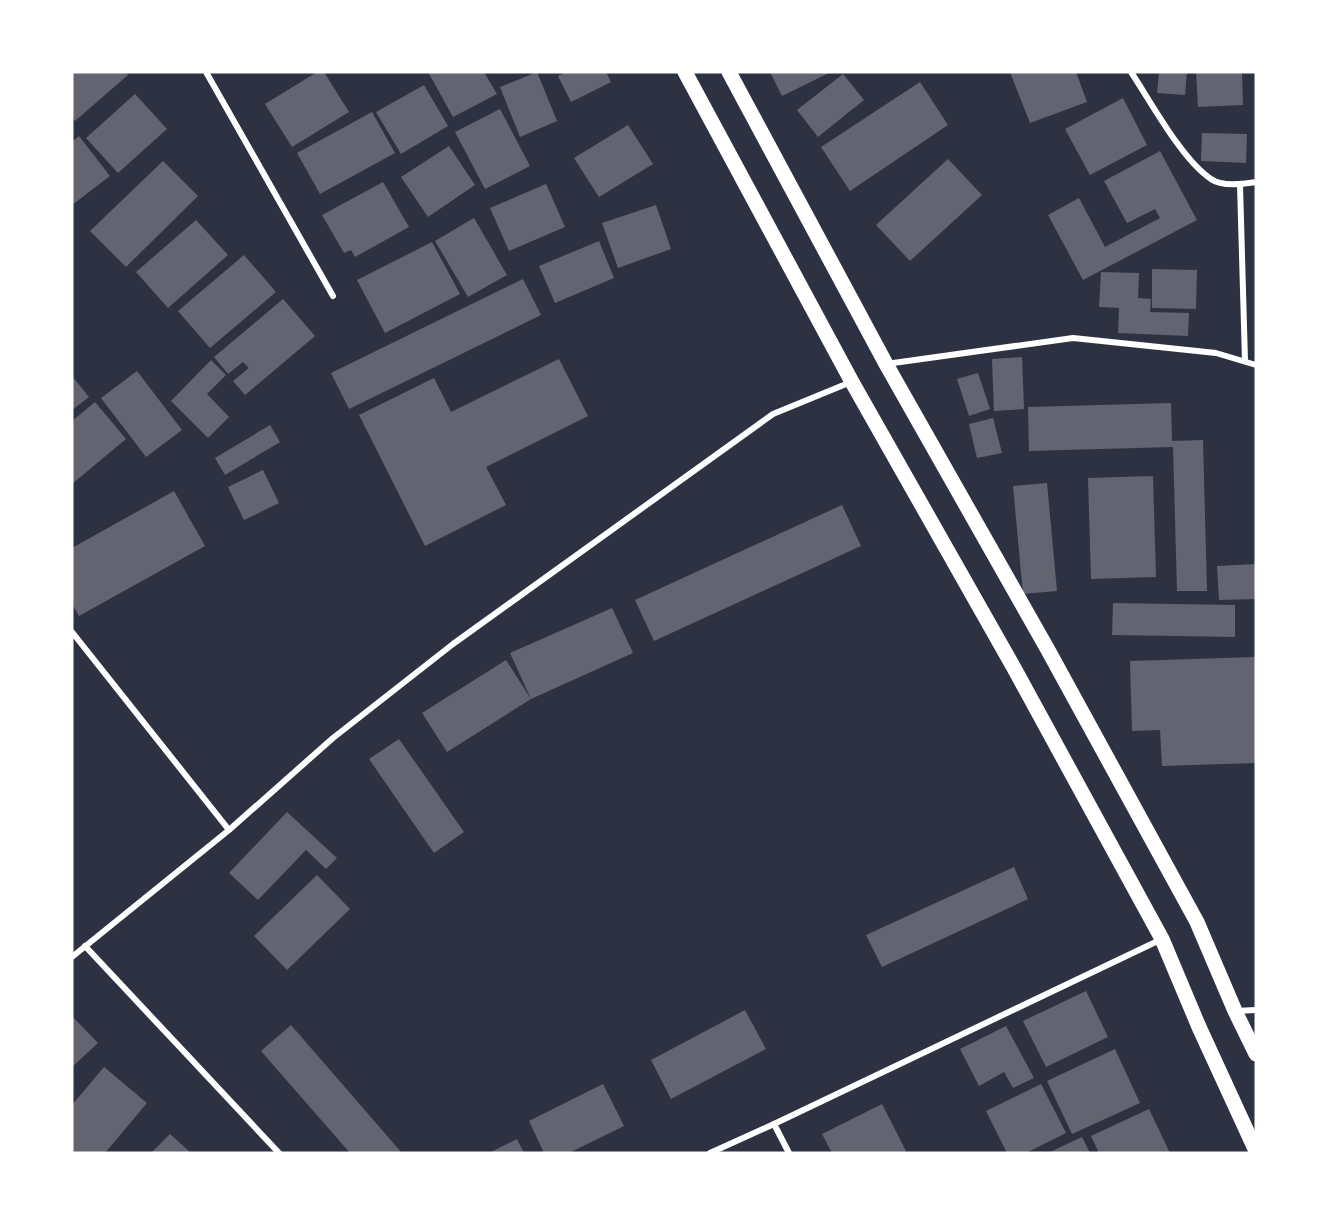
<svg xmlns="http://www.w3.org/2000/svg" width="1328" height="1225" font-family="Overpass,sans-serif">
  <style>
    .building { fill: #626471 }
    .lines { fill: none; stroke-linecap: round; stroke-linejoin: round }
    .minor { stroke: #fff; stroke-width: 6 }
    .primary { stroke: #fff; stroke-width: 15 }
  </style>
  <rect width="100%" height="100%" fill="#2d3142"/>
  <g class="building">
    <path d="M 72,72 L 126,72 L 128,75 L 75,121 L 72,117 Z"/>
    <path d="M 317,72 L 324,72 L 349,112 L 292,147 L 265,104 Z"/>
    <path d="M 428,72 L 484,72 L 497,94 L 453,117 Z"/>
    <path d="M 537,72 L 557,121 L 520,137 L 500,87 Z"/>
    <path d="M 566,72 L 606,72 L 611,82 L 571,102 L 558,76 Z"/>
    <path d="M 770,72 L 831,72 L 782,96 Z"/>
    <path d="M 1010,72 L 1076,72 L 1087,102 L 1030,123 Z"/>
    <path d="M 1159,72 L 1187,72 L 1185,95 L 1157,93 Z"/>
    <path d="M 1196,72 L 1242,72 L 1243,105 L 1198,107 Z"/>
    <path d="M 843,74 L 864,100 L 818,137 L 797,110 Z"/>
    <path d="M 920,82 L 948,125 L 850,191 L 821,147 Z"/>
    <path d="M 424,85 L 448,126 L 401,154 L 376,112 Z"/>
    <path d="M 135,94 L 167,129 L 118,173 L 86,138 Z"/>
    <path d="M 1123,98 L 1147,145 L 1090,175 L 1065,129 Z"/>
    <path d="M 500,109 L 530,166 L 485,189 L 455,132 Z"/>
    <path d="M 372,112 L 395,153 L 320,194 L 297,153 Z"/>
    <path d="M 628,125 L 653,164 L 599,197 L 574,158 Z"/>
    <path d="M 1202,133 L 1247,134 L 1246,163 L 1201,161 Z"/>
    <path d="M 79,136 L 110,176 L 72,205 L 72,142 Z"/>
    <path d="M 449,146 L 475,185 L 428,217 L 401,177 Z"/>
    <path d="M 1160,151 L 1197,220 L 1083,280 L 1048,215 L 1079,198 L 1105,247 L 1160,218 L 1155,209 L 1127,223 L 1104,181 Z"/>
    <path d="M 948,159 L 982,195 L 910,261 L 876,225 Z"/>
    <path d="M 163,161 L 198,196 L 126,267 L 90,231 Z"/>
    <path d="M 383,182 L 409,227 L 355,257 L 351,250 L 344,253 L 322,215 Z"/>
    <path d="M 546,184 L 565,227 L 509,251 L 490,208 Z"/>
    <path d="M 656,205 L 671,249 L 618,268 L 602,223 Z"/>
    <path d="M 474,218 L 507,275 L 468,297 L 435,241 Z"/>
    <path d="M 196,220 L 228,255 L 168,308 L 136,272 Z"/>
    <path d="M 599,241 L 614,278 L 555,303 L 539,266 Z"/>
    <path d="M 432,242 L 460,294 L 385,333 L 357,280 Z"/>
    <path d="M 244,255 L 276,292 L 210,348 L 178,311 Z"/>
    <path d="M 1152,269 L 1197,270 L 1196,309 L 1152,308 Z"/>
    <path d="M 1101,272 L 1139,273 L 1138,298 L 1151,299 L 1150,312 L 1189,313 L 1188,336 L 1118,333 L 1119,308 L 1099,307 Z"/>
    <path d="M 523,279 L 541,315 L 349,409 L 331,373 Z"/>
    <path d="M 283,299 L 315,336 L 245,395 L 233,381 L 249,368 L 243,362 L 228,374 L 214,357 Z"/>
    <path d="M 1022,357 L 1024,409 L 994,411 L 992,359 Z"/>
    <path d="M 559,359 L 588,416 L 486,467 L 506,505 L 425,546 L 359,415 L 434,378 L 451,412 Z"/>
    <path d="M 211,360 L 226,375 L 207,394 L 229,417 L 208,438 L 171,401 Z"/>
    <path d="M 137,371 L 182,430 L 146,457 L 101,398 Z"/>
    <path d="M 978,373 L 990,409 L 969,416 L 957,379 Z"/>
    <path d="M 72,376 L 89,397 L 72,410 Z"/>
    <path d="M 95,402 L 126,439 L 72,484 L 72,421 Z"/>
    <path d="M 1171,403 L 1172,441 L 1203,440 L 1207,591 L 1177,591 L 1173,447 L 1029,451 L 1028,407 Z"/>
    <path d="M 993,418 L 1002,453 L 977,458 L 969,424 Z"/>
    <path d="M 270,425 L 280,442 L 225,475 L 215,458 Z"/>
    <path d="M 263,470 L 279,503 L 244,520 L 228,487 Z"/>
    <path d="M 1153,476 L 1156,577 L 1091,579 L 1088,478 Z"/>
    <path d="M 1047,483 L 1057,591 L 1023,594 L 1013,486 Z"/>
    <path d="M 174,491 L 205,546 L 79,616 L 72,604 L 72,548 Z"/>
    <path d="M 842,505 L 861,546 L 654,641 L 635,600 Z"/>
    <path d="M 1256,564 L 1256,599 L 1219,600 L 1217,566 Z"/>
    <path d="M 1113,603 L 1235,605 L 1235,637 L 1112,635 Z"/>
    <path d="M 612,608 L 633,653 L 531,699 L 510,653 Z"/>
    <path d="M 1256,657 L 1256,763 L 1162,766 L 1160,730 L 1132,731 L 1130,661 Z"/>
    <path d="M 506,660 L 531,699 L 447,752 L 422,713 Z"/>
    <path d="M 399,739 L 464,832 L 434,853 L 369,759 Z"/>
    <path d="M 287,812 L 337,858 L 326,869 L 306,850 L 258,900 L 229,873 Z"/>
    <path d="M 1014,867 L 1028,899 L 882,967 L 866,935 Z"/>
    <path d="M 317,875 L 350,909 L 287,970 L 254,936 Z"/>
    <path d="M 1086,991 L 1108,1037 L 1046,1067 L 1023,1021 Z"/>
    <path d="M 745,1010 L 766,1049 L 671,1099 L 651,1060 Z"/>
    <path d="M 72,1016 L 98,1043 L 72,1067 Z"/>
    <path d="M 291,1025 L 402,1153 L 350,1153 L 261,1051 Z"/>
    <path d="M 1006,1026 L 1034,1078 L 1013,1088 L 1004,1072 L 979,1086 L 960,1049 Z"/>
    <path d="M 1115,1049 L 1140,1103 L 1072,1134 L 1047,1081 Z"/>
    <path d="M 104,1067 L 147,1103 L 105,1153 L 72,1153 L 72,1105 Z"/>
    <path d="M 603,1084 L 624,1126 L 569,1153 L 544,1153 L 529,1121 Z"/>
    <path d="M 1041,1084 L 1066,1133 L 1026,1153 L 1007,1153 L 986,1111 Z"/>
    <path d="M 882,1104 L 906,1151 L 902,1153 L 832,1153 L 822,1134 Z"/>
    <path d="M 1149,1109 L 1170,1153 L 1099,1153 L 1091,1136 Z"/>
    <path d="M 170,1134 L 191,1153 L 151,1153 Z"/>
    <path d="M 1082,1137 L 1090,1153 L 1048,1153 Z"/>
    <path d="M 517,1139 L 524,1153 L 489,1153 Z"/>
  </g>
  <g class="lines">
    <g class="minor">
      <path d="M 206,72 L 333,296"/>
      <path d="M 1131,72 C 1151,102 1182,160 1211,179 C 1222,187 1243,184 1256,182"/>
      <path d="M 1240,185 L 1245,361"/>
      <path d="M 886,364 L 1073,338 L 1216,353 L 1256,365"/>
      <path d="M 72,632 L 229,830"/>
      <path d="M 85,946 L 279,1153"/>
      <path d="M 72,957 L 229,830 L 333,738 L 453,644 L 773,414 L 851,382"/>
      <path d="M 1235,1011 L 1256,1010"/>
      <path d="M 774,1124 L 789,1153"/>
      <path d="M 710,1153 L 774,1124 L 1162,939"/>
    </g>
    <g class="primary">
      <path d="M 685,72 L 852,382 L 1014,668 L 1162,939 L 1199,1027 L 1256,1151"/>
      <path d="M 729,72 L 886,364 L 1048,650 L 1197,922 L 1235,1011 L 1256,1054"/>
    </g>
  </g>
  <rect width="1328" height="1225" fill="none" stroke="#ffffff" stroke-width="147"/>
</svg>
